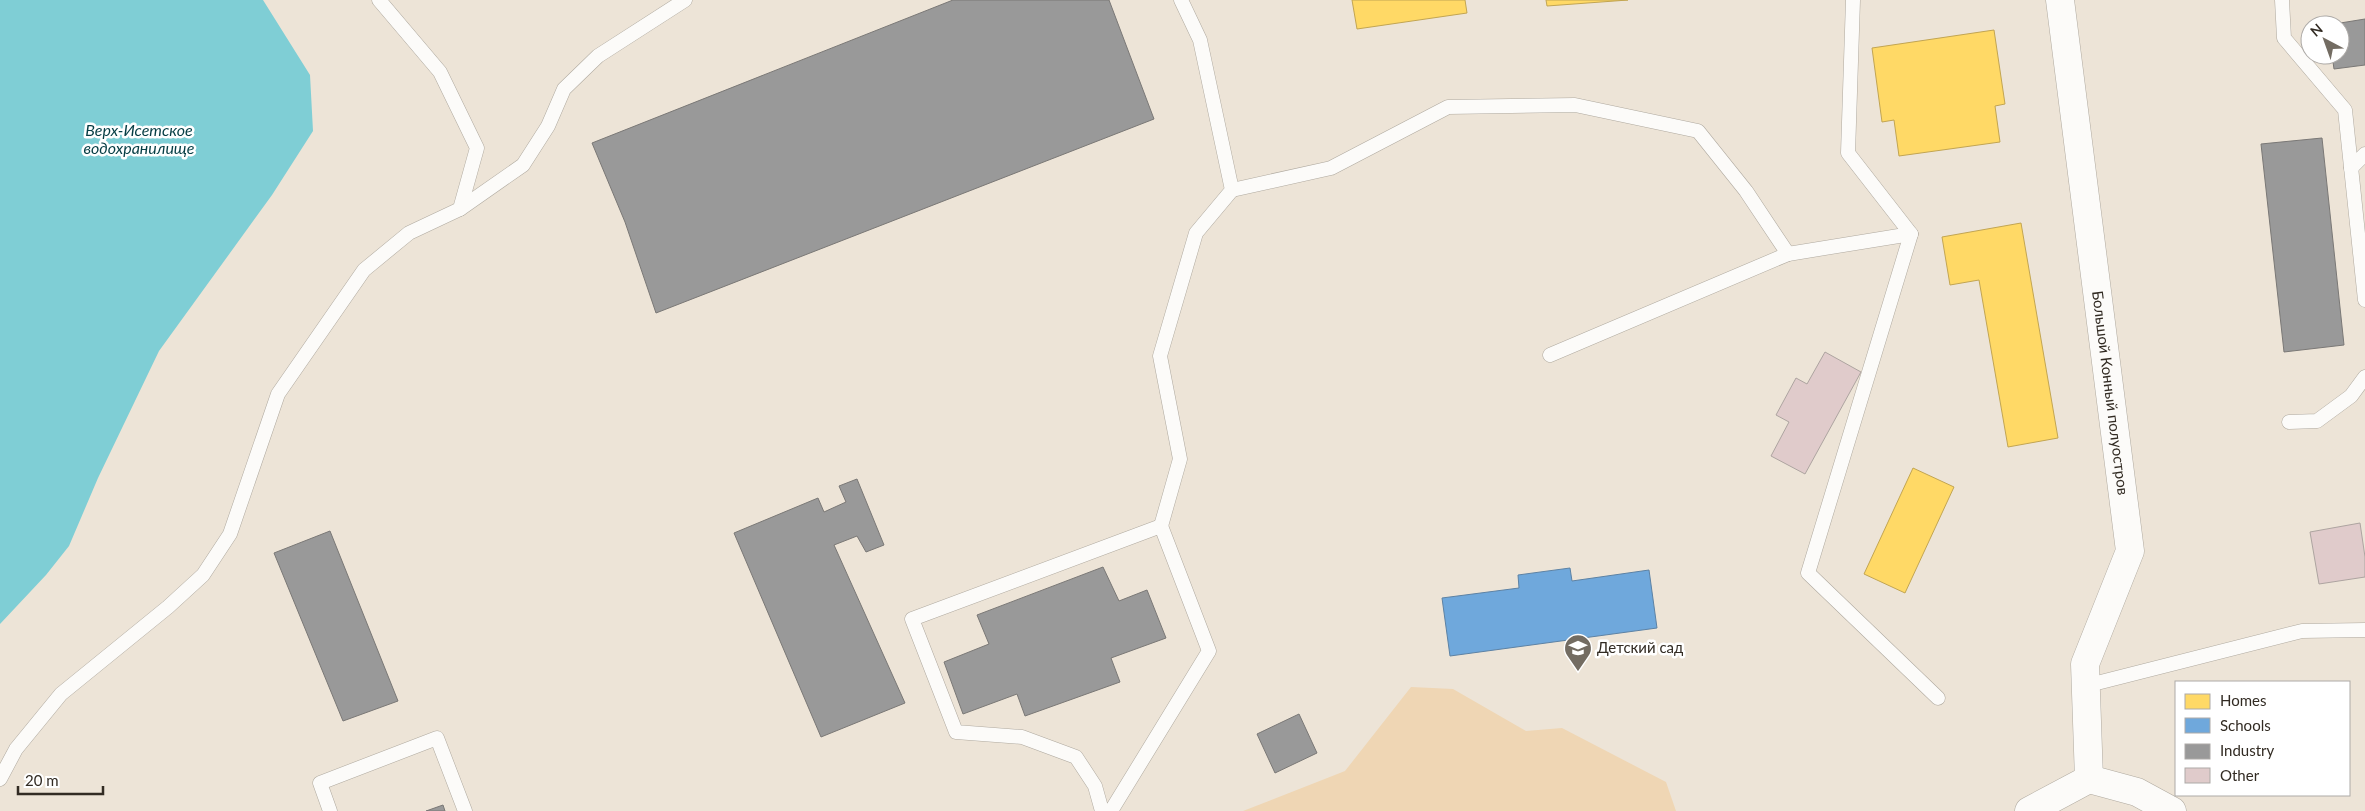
<svg xmlns="http://www.w3.org/2000/svg" width="2365" height="811" font-family="Lato,sans-serif">
  <style>
    .green { fill: #efd6b4 }
    .water { fill: #7fced5 }
    .homes { fill: #ffd966; stroke: #c2a552 }
    .schools { fill: #6fa8dc; stroke: #5d82a4 }
    .industry { fill: #999; stroke: #7a7876 }
    .building { fill: #e0cbcb; stroke: #ada4a0 }
    .lines { fill: none; stroke-linecap: round; stroke-linejoin: round }
    .service-casing { stroke: #afa99f; stroke-width: 15 }
    .minor-casing { stroke: #afa99f; stroke-width: 29 }
    .tertiary-casing { stroke: #afa99f; stroke-width: 29 }
    .service { stroke: #fcfbf9; stroke-width: 14 }
    .minor { stroke: #fcfbf9; stroke-width: 28 }
    .tertiary { stroke: #fcfbf9; stroke-width: 28 }
    .labels { text-anchor: middle; stroke-width: 5; stroke-linejoin: round; paint-order: stroke }
    .street-label { font-size: 15px; fill: #322b23; stroke: #fff }
    .poi-label { font-size: 15px; fill: #322b23; stroke: #fff; text-anchor: start }
    .water-label { font-size: 16px; font-style: italic; fill: #053d44; stroke: #fff }
  </style>
  <rect width="100%" height="100%" fill="#ede4d7"/>
  <path class="green" d="M 1411,687 L 1453,689 L 1526,731 L 1562,728 L 1666,782 L 1676,811 L 1243,811 L 1345,771 Z"/>
  <path class="water" d="M 0,0 L 263,0 L 310,75 L 313,131 L 272,195 L 159,351 L 98,478 L 69,546 L 46,575 L 0,624 Z"/>
  <g class="homes">
    <path d="M 1352,0 L 1465,0 L 1467,13 L 1357,29 Z"/>
    <path d="M 1546,0 L 1628,0 L 1547,6 Z"/>
    <path d="M 1994,30 L 2005,104 L 1995,106 L 2000,142 L 1899,156 L 1894,120 L 1882,122 L 1872,48 Z"/>
    <path d="M 2021,223 L 2058,438 L 2008,447 L 1979,280 L 1950,285 L 1942,237 Z"/>
    <path d="M 1913,468 L 1954,487 L 1905,593 L 1864,574 Z"/>
  </g>
  <path class="schools" d="M 1570,568 L 1572,581 L 1649,570 L 1657,628 L 1450,656 L 1442,598 L 1519,588 L 1518,575 Z"/>
  <g class="industry">
    <path d="M 953,0 L 1109,0 L 1154,119 L 656,313 L 625,222 L 592,143 Z"/>
    <path d="M 2365,19 L 2365,65 L 2334,69 L 2332,55 L 2340,55 L 2340,25 L 2328,25 Z"/>
    <path d="M 2322,138 L 2344,345 L 2284,352 L 2261,144 Z"/>
    <path d="M 857,479 L 884,545 L 866,552 L 857,536 L 834,545 L 905,703 L 821,737 L 734,533 L 818,498 L 824,512 L 846,502 L 839,486 Z"/>
    <path d="M 330,531 L 398,701 L 343,721 L 274,553 Z"/>
    <path d="M 1103,567 L 1119,601 L 1147,590 L 1166,638 L 1111,658 L 1120,682 L 1025,716 L 1017,694 L 963,714 L 944,662 L 989,644 L 977,615 Z"/>
    <path d="M 1299,714 L 1317,753 L 1275,773 L 1257,734 Z"/>
    <path d="M 443,805 L 445,811 L 426,811 Z"/>
  </g>
  <g class="building">
    <path d="M 1825,352 L 1861,372 L 1805,474 L 1771,456 L 1789,422 L 1776,415 L 1796,378 L 1807,384 Z"/>
    <path d="M 2360,523 L 2365,557 L 2365,577 L 2319,584 L 2310,532 Z"/>
  </g>
  <g class="lines">
    <g class="service-casing">
      <g id="service">
        <path d="M 379,0 L 440,72 L 477,148 L 460,209"/>
        <path d="M 1853,0 L 1848,153 L 1911,234 L 1808,573 L 1938,698"/>
        <path d="M 2282,0 L 2284,38 L 2345,110 L 2365,300"/>
        <path d="M 2351,168 L 2365,154"/>
        <path d="M 1232,190 L 1331,168 L 1448,107 L 1575,105 L 1698,131 L 1746,191 L 1788,254 L 1911,234"/>
        <path d="M 1550,355 L 1788,254"/>
        <path d="M 2289,422 L 2317,421 L 2351,396 L 2365,377"/>
        <path d="M 1161,526 L 1180,459 L 1160,356 L 1196,233 L 1232,190 L 1200,40 L 1181,0"/>
        <path d="M 2085,686 L 2302,631 L 2365,630"/>
        <path d="M 0,779 L 16,749 L 61,694 L 168,607 L 203,575 L 230,534 L 278,394 L 364,270 L 409,233 L 460,209 L 523,165 L 548,126 L 564,89 L 598,56 L 685,0"/>
        <path d="M 330,811 L 320,783 L 437,738 L 465,811"/>
        <path d="M 1102,811 L 1095,786 L 1076,757 L 1022,737 L 956,732 L 912,619 L 1161,526 L 1209,651 L 1111,811"/>
      </g>
    </g>
    <g class="minor-casing">
      <g id="minor">
        <path id="s1" d="M 2060,0 L 2130,551 L 2085,664 L 2089,779"/>
      </g>
    </g>
    <g class="tertiary-casing">
      <path id="tertiary" d="M 2029,811 L 2089,779 L 2137,792 L 2172,811"/>
    </g>
    <use href="#service" class="service"/>
    <use href="#minor" class="minor"/>
    <use href="#tertiary" class="tertiary"/>
  </g>
  <defs>
    <g id="school-pin" transform="scale(1.4375)"><path d="M0 17L-7.5 6A9.5 9.5 0 1 1 7.5 6Z" fill="#736c62" stroke="#fff"/><path d="M0-5L7-2L0 1L-7-2ZM-4 1L0 2.5L4 1V4Q0 6-4 4Z" fill="#fff"/></g>
  </defs>
  <g fill-rule="evenodd">
    <use href="#school-pin" x="1578" y="648"/>
  </g>
  <g class="labels">
    <g class="street-label">
      <text dy="5" stroke="none"><textPath href="#s1" startOffset="396">Большой Конный полуостров</textPath></text>
    </g>
    <g class="poi-label">
      <text x="1597" y="653">Детский сад</text>
    </g>
    <g class="water-label">
      <text x="139" y="136">Верх-Исетское<tspan x="139" dy="18">водохранилище</tspan></text>
    </g>
  </g>
  <rect x="2175" y="681" width="175" height="115" fill="#ffffff" stroke="#adaaa7"/>
  <rect x="2185" y="694" width="25" height="15" fill="#ffd966" stroke="#adaaa7"/>
  <text x="2220" y="706" font-size="15" fill="#322b23">Homes</text>
  <rect x="2185" y="718" width="25" height="15" fill="#6fa8dc" stroke="#adaaa7"/>
  <text x="2220" y="731" font-size="15" fill="#322b23">Schools</text>
  <rect x="2185" y="744" width="25" height="15" fill="#999999" stroke="#adaaa7"/>
  <text x="2220" y="756" font-size="15" fill="#322b23">Industry</text>
  <rect x="2185" y="768" width="25" height="15" fill="#e0cbcb" stroke="#adaaa7"/>
  <text x="2220" y="781" font-size="15" fill="#322b23">Other</text>
  <g transform="translate(2325 40) rotate(319)"><circle r="24" fill="#ffffff" stroke="#adaaa7"/>
  <path d="M0-4L9 19L0 12L-9 19Z" fill="#736c62"/>
  <text y="-8" font-size="14" font-weight="bold" text-anchor="middle" fill="#322b23">N</text>
  </g>
  <path d="M18 786v8h85v-8" fill="none" stroke="#322b23" stroke-width="2.5"/>
  <text x="25" y="786" font-size="15" fill="#322b23" stroke="#ffffff" stroke-width="4" paint-order="stroke">20 m</text>
</svg>
